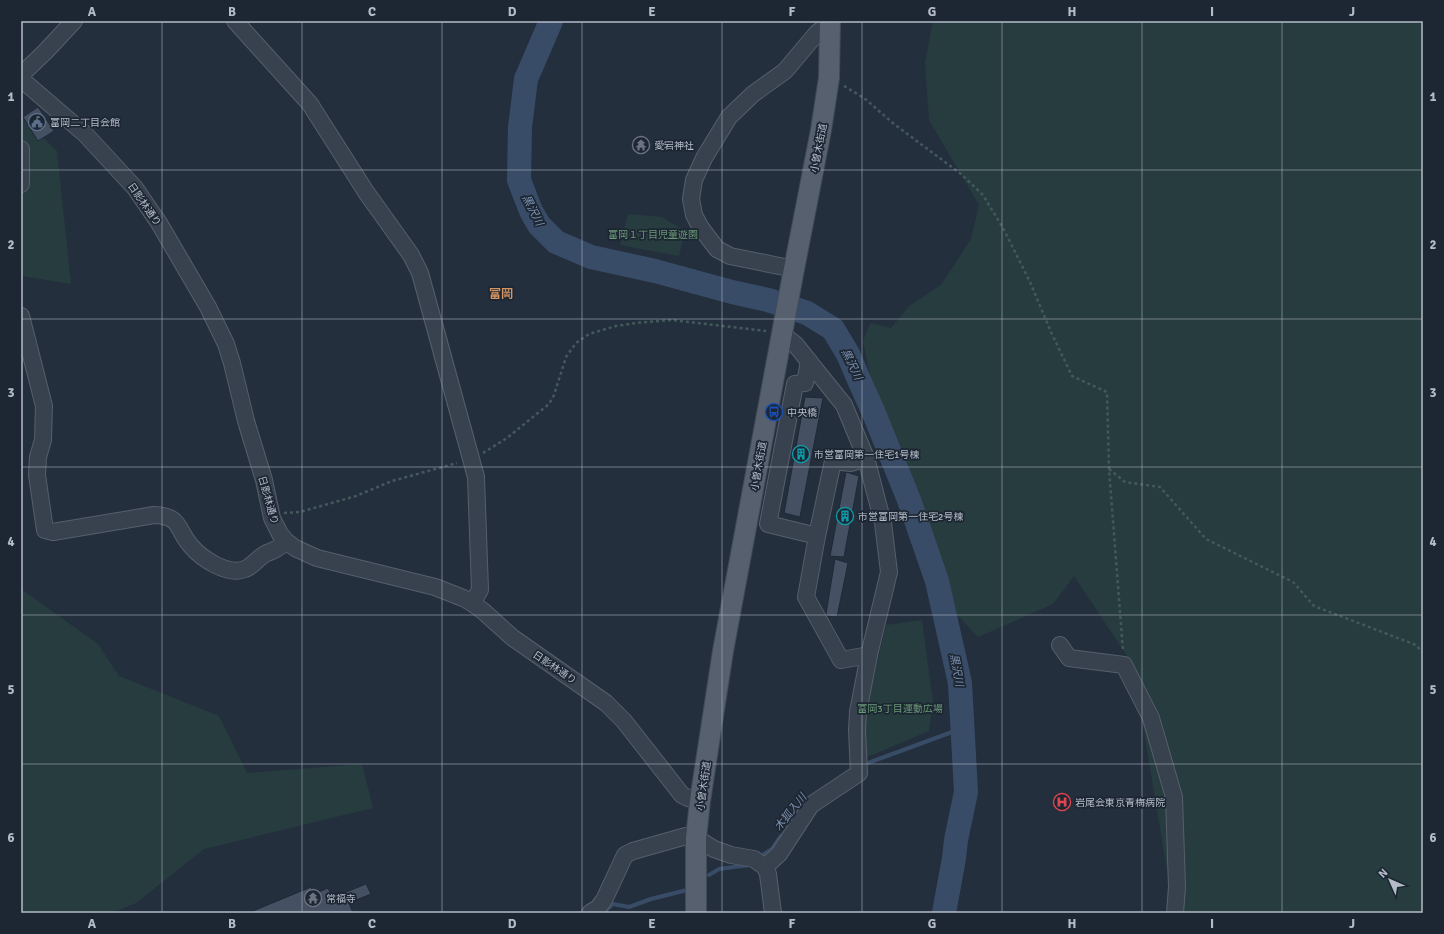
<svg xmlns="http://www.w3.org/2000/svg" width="1444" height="934" font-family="Signika,'Noto Sans JP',sans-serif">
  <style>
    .green { fill: #263c3f }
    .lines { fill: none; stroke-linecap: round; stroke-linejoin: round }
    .stream { stroke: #394c67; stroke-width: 4 }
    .river { stroke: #394c67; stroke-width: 24 }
    .building { fill: #455162; stroke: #1f2835 }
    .minor-casing { stroke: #565f6c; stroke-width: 18 }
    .major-casing { stroke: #414a57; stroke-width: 22 }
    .path { stroke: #44595c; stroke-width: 2.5; stroke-dasharray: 3 3; stroke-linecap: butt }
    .minor { stroke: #38414e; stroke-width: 16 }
    .major { stroke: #56606e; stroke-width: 20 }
    .grid { fill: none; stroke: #b4bcc9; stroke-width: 1; stroke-opacity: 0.55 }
    .labels { text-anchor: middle; stroke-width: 3.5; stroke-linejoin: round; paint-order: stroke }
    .poi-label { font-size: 10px; fill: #b4bcc9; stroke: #1d2633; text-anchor: start }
    .street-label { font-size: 10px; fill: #b4bcc9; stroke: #1d2633 }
    .park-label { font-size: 10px; fill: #6b9a76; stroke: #1d2633 }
    .water-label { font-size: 11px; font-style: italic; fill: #7c92b1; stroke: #1d2633 }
    .quarter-label { font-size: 12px; font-weight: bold; fill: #d59563; stroke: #1d2633 }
    .neatline { fill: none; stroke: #b4bcc9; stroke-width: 1.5 }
    .grid-label { font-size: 13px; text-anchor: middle; font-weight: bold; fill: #b4bcc9 }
  </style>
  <rect width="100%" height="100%" fill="#242f3e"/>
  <g class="green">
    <path d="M 933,21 L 1423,21 L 1423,913 L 1174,913 L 1133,665 L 1074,576 L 1053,604 L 978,637 L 945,602 L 876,404 L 863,341 L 870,323 L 891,328 L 909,306 L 941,285 L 971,239 L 979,205 L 929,120 L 925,63 Z"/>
    <path d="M 21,116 L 57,151 L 71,284 L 21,276 Z"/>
    <path d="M 628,214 L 662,217 L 685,231 L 679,256 L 620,245 Z"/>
    <path d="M 21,589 L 98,644 L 119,676 L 219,716 L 247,773 L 362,764 L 373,808 L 204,849 L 136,903 L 112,913 L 21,913 Z"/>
    <path d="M 922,620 L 933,702 L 929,731 L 865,758 L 863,723 L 886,625 Z"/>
  </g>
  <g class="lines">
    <g class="stream">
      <path d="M 868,763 L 963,728"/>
      <path d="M 764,854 L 772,849 L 781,836"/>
      <path d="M 709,875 L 719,869 L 749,865"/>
      <path d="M 604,912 L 613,904 L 629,907 L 651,899 L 687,890"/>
    </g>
    <path class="river" d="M 551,21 L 526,79 L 520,127 L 519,180 L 531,211 L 539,225 L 556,242 L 591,257 L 655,271 L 732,292 L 768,300 L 807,313 L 833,329 L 848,354 L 859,380 L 873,411 L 909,500 L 937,581 L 960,683 L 966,792 L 956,840 L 954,858 L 944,913"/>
  </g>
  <g class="building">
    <path d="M 38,107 L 54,131 L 38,141 L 23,117 Z"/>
    <path d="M 805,397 L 823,398 L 800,517 L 784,513 Z"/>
    <path d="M 846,472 L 859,476 L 844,557 L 830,556 Z"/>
    <path d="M 835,559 L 848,563 L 837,617 L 827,616 L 826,614 Z"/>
    <path d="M 366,884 L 371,894 L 349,903 L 353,913 L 248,913 L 311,887 L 314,894 L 328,888 L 332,896 L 340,892 L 341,894 Z"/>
  </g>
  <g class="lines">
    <g class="minor-casing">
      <g id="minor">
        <path d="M 235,21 L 310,104 L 366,192 L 411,255 L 420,273 L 476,477 L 480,590 L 472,603"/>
        <path d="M 21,75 L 45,52 L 74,21"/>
        <path d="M 21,79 L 85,134 L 135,188 L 159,223 L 208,307 L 226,344 L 232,363 L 246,421 L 264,480 L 272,518 L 280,534 L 286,541 L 295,548 L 317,558 L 435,587 L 463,598 L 472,603 L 483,611 L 513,638 L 606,703 L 624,721 L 682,795 L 688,798 L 700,801"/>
        <path d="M 21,149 L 21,184"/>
        <path d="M 794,269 L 730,256 L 717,249 L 701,228 L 694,215 L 691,199 L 694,180 L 704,158 L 729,117 L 753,94 L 785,71 L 806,46 L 817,33 L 830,23"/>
        <path d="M 21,316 L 44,406 L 43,440 L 38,457 L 37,475 L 45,530 L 53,532 L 154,515 C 182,516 176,529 191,546 C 202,559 228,576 245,569 C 253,566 258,558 265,554 C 269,552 273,551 276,549 C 280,547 283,544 286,541"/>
        <path d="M 809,361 L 805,383 L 795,384 L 768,524 L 817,536 L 833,461 L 851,463 L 866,458"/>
        <path d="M 817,536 L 806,597 L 841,660 L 869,655"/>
        <path d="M 1060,645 L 1069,658 L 1124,665 L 1151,718 L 1174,797 L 1177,887 L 1175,913"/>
        <path d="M 765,867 L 779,854 L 811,805 L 859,773 L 857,730 L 858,712 L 869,655 L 889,572 L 883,523 L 866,458 L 844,405 L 795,344 L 783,335"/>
        <path d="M 590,913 L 598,908 L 604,900 L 625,855 L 633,851 L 686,836 L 696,838 L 714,849 L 731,855 L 754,859 L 765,867 L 768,874 L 773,913"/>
      </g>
    </g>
    <g class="major-casing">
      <path id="major" d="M 696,913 L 696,838 L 700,801 L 723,651 L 794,269 L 821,130 L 829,78 L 830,21"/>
    </g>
    <g class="path">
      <path d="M 844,86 L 864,98 L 894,124 L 961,174 L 983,195 L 1003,228 L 1030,282 L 1051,332 L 1072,376 L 1107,392 L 1109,469 L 1123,651"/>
      <path d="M 483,453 L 507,438 L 549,404 L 554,395 L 566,357 L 576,343 L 589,334 L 616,326 L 636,323 L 672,320 L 766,331"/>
      <path d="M 1109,469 L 1125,482 L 1160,487 L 1206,539 L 1293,582 L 1314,606 L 1416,645 L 1423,653"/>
      <path d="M 284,513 L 300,512 L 356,496 L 392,481 L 457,463"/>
    </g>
    <use href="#minor" class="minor"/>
    <use href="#major" class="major"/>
  </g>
  <path class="grid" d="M 162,21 L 162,913M 302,21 L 302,913M 442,21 L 442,913M 582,21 L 582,913M 722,21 L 722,913M 862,21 L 862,913M 1002,21 L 1002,913M 1142,21 L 1142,913M 1282,21 L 1282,913M 21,170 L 1423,170M 21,319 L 1423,319M 21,467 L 1423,467M 21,615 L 1423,615M 21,764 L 1423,764"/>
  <defs>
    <g id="civic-ring" transform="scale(0.9)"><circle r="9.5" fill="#1d2633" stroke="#5c6f8a" stroke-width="1.5"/><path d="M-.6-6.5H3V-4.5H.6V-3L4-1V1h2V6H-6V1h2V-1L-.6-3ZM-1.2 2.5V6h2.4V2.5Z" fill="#5c6f8a"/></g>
    <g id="temple-ring" transform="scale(0.9)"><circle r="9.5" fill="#1d2633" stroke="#6b7280" stroke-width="1.5"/><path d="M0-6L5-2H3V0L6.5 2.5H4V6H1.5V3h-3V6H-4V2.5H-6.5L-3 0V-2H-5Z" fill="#6b7280"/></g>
    <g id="bus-ring" transform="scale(0.9)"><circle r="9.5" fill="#1d2633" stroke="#1a4fb4" stroke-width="1.5"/><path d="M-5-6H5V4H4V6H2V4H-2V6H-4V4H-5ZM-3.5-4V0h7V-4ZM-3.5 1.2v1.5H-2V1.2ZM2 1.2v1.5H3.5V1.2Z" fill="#1a4fb4"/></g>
    <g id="building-ring" transform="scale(0.9)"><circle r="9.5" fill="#1d2633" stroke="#0f9aa8" stroke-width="1.5"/><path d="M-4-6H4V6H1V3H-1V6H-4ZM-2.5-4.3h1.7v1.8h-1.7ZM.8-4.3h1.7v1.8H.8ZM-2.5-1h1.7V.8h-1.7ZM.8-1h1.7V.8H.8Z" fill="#0f9aa8"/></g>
    <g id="hospital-ring" transform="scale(0.9)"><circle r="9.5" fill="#1d2633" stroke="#e0444e" stroke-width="1.5"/><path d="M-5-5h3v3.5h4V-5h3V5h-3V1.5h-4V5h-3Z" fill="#e0444e"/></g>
  </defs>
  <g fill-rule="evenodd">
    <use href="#civic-ring" x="37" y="122"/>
    <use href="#temple-ring" x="641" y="145"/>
    <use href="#bus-ring" x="774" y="412"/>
    <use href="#building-ring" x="801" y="454"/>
    <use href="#building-ring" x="845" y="516"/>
    <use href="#hospital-ring" x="1062" y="802"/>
    <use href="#temple-ring" x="313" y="898"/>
  </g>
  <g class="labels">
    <g class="poi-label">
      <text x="50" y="126">富岡二丁目会館</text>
      <text x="654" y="149">愛宕神社</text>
      <text x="787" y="416">中央橋</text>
      <text x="814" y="458">市営富岡第一住宅1号棟</text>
      <text x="858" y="520">市営富岡第一住宅2号棟</text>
      <text x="1075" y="806">岩尾会東京青梅病院</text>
      <text x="326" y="902">常福寺</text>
    </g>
    <g class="street-label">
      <text transform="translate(818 148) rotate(-79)" y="4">小曽木街道</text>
      <text transform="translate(145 204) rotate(55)" y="4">日影林通り</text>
      <text transform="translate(758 466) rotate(-80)" y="4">小曽木街道</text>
      <text transform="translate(269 500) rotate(74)" y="4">日影林通り</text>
      <text transform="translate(555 667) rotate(34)" y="4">日影林通り</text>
      <text transform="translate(703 786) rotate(-82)" y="4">小曽木街道</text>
    </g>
    <g class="park-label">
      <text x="653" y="238">富岡１丁目児童遊園</text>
      <text x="900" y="712">富岡3丁目運動広場</text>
    </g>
    <g class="water-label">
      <text transform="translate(533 210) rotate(63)" y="4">黒沢川</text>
      <text transform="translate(852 364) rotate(64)" y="4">黒沢川</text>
      <text transform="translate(957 670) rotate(79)" y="4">黒沢川</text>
      <text transform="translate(790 812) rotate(-51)" y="4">木狐入川</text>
    </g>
    <g class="quarter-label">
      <text x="501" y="298">富岡</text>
    </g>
  </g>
  <rect width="1444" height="934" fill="none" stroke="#1d2633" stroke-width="44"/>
  <g transform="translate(1390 880) rotate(315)" stroke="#1d2633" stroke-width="3" paint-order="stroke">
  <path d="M0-3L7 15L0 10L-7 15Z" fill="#b4bcc9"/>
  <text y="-6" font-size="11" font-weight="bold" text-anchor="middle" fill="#b4bcc9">N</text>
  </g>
  <rect x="22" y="22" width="1400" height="890" class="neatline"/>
  <g class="grid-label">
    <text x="92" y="16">A</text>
    <text x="232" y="16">B</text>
    <text x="372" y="16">C</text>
    <text x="512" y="16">D</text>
    <text x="652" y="16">E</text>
    <text x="792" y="16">F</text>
    <text x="932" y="16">G</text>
    <text x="1072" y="16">H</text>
    <text x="1212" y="16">I</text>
    <text x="1352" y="16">J</text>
    <text x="11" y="101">1</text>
    <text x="1433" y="101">1</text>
    <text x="11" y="249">2</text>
    <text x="1433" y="249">2</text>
    <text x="11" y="397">3</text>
    <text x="1433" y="397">3</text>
    <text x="11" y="546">4</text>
    <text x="1433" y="546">4</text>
    <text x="11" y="694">5</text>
    <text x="1433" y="694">5</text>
    <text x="11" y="842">6</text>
    <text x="1433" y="842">6</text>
    <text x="92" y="928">A</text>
    <text x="232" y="928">B</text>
    <text x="372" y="928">C</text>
    <text x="512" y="928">D</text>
    <text x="652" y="928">E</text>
    <text x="792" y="928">F</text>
    <text x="932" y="928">G</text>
    <text x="1072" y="928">H</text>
    <text x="1212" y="928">I</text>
    <text x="1352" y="928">J</text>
  </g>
</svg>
